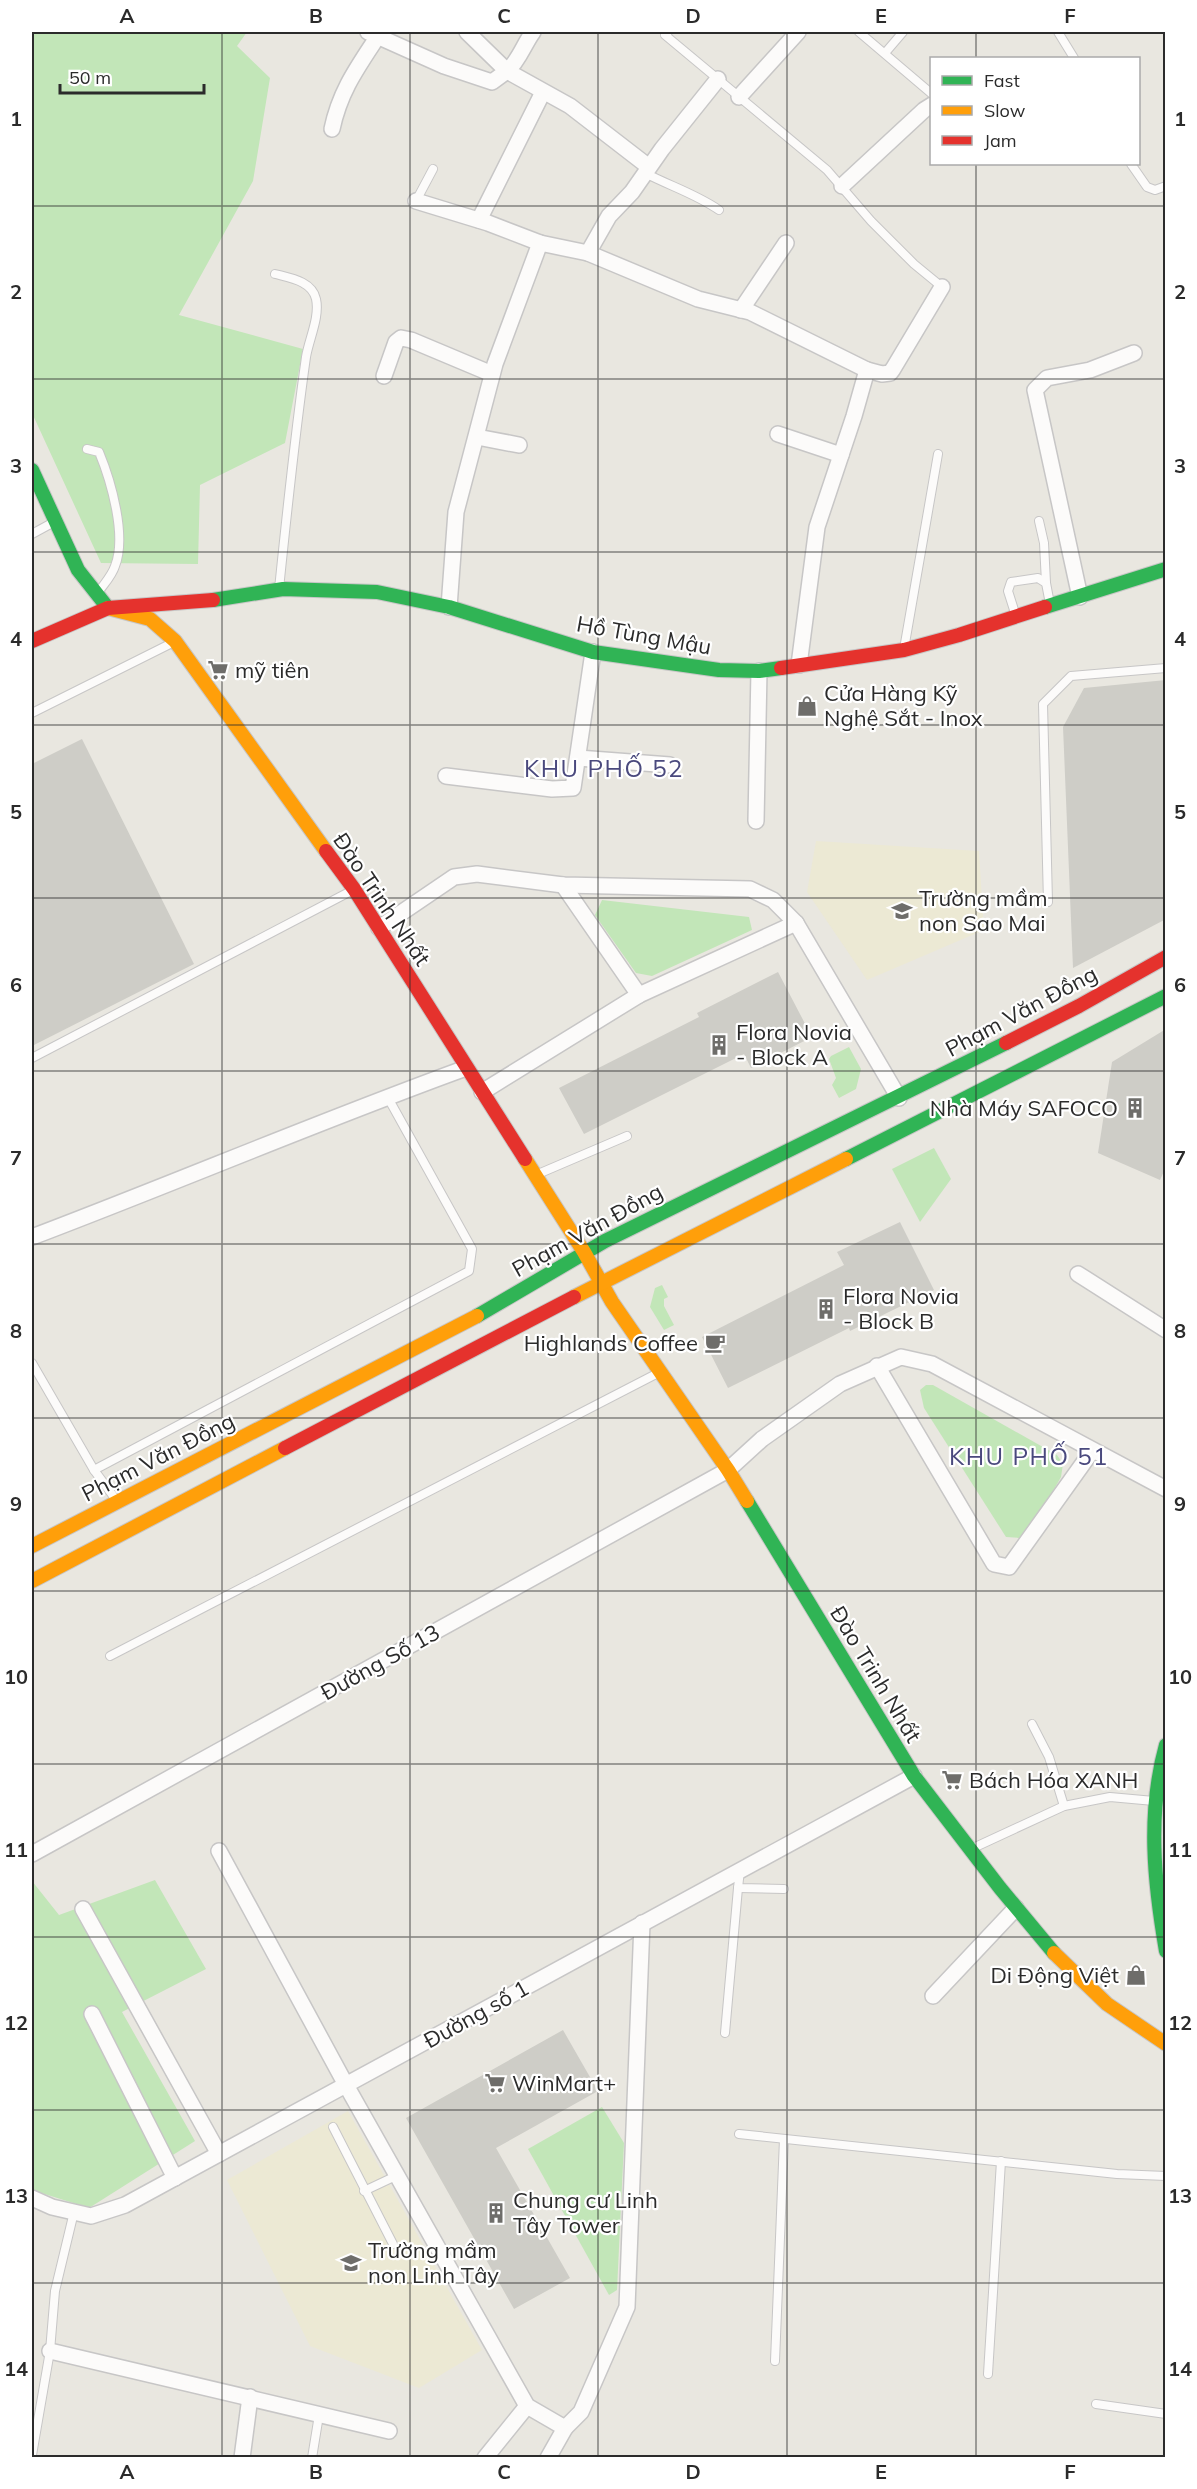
<svg xmlns="http://www.w3.org/2000/svg" width="1197" height="2489" font-family="Mulish,sans-serif">
  <style>
    .education { fill: #ece9d4 }
    .green { fill: #c2e6b8 }
    .building { fill: #cecdc7 }
    .lines { fill: none; stroke-linecap: round; stroke-linejoin: round }
    .lane-casing { stroke: #c7c6c6; stroke-width: 10 }
    .street-casing { stroke: #c7c6c6; stroke-width: 18 }
    .fast-casing { stroke: #c7c6c6; stroke-width: 16 }
    .slow-casing { stroke: #c7c6c6; stroke-width: 16 }
    .jam-casing { stroke: #c7c6c6; stroke-width: 16 }
    .lane { stroke: #fcfbfa; stroke-width: 8 }
    .street { stroke: #fcfbfa; stroke-width: 15 }
    .fast { stroke: #30b455; stroke-width: 14 }
    .slow { stroke: #ff9f0a; stroke-width: 14 }
    .jam { stroke: #e5322d; stroke-width: 14 }
    .grid { fill: none; stroke: #2b2b2b; stroke-width: 1.5; stroke-opacity: 0.55 }
    .labels { text-anchor: middle; stroke-width: 4.5; stroke-linejoin: round; paint-order: stroke }
    .street-label { font-size: 22px; fill: #2b2b2b; stroke: #fff }
    .poi-label { font-size: 22px; fill: #2b2b2b; stroke: #fff; text-anchor: start }
    .neighbourhood-label { font-size: 24px; letter-spacing: 1.5px; fill: #4a497d; stroke: #fff }
    .neatline { fill: none; stroke: #2b2b2b; stroke-width: 2 }
    .grid-label { font-size: 20px; text-anchor: middle; font-weight: bold; fill: #2b2b2b }
  </style>
  <rect width="100%" height="100%" fill="#e9e7e0"/>
  <g class="education">
    <path d="M 816,841 L 979,851 L 984,930 L 867,980 L 807,892 Z"/>
    <path d="M 348,2111 L 482,2350 L 419,2388 L 310,2346 L 227,2180 Z"/>
  </g>
  <g class="green">
    <path d="M 32,32 L 247,32 L 237,46 L 270,78 L 253,181 L 179,315 L 303,349 L 285,443 L 200,485 L 198,564 L 101,563 L 32,413 Z"/>
    <path d="M 602,900 L 749,917 L 752,930 L 652,976 L 636,973 L 595,915 Z"/>
    <path d="M 849,1047 L 861,1069 L 856,1089 L 839,1098 L 832,1085 L 836,1078 L 829,1059 L 831,1056 Z"/>
    <path d="M 934,1148 L 951,1179 L 920,1222 L 892,1169 Z"/>
    <path d="M 662,1285 L 668,1297 L 664,1299 L 664,1306 L 674,1325 L 664,1330 L 650,1307 L 655,1288 Z"/>
    <path d="M 926,1385 L 933,1385 L 1057,1455 L 1063,1464 L 1061,1477 L 1030,1532 L 1020,1538 L 1006,1537 L 924,1408 L 920,1390 Z"/>
    <path d="M 155,1880 L 206,1969 L 122,2012 L 195,2141 L 89,2208 L 32,2190 L 32,1881 L 59,1915 Z"/>
    <path d="M 602,2107 L 624,2143 L 617,2290 L 609,2295 L 528,2149 Z"/>
  </g>
  <g class="building">
    <path d="M 1166,680 L 1166,919 L 1073,968 L 1063,727 L 1084,688 Z"/>
    <path d="M 82,739 L 194,964 L 32,1046 L 32,764 Z"/>
    <path d="M 778,972 L 812,1037 L 751,1068 L 744,1054 L 584,1134 L 559,1088 L 699,1017 L 697,1013 Z"/>
    <path d="M 1166,1029 L 1166,1167 L 1160,1180 L 1098,1153 L 1112,1062 Z"/>
    <path d="M 900,1222 L 934,1290 L 850,1331 L 849,1328 L 728,1388 L 702,1337 L 844,1265 L 837,1252 Z"/>
    <path d="M 563,2030 L 598,2091 L 496,2148 L 570,2278 L 514,2309 L 406,2118 Z"/>
  </g>
  <g class="lines">
    <g class="lane-casing">
      <g id="lane">
        <path d="M 668,32 L 665,35 L 827,170 L 871,221 L 914,264 L 942,287"/>
        <path d="M 859,32 L 932,94"/>
        <path d="M 1058,32 L 1074,58"/>
        <path d="M 885,53 L 903,32"/>
        <path d="M 1131,164 L 1147,187 L 1155,190 L 1166,186"/>
        <path d="M 645,173 C 670,186 696,194 719,210"/>
        <path d="M 416,201 L 433,169"/>
        <path d="M 275,274 C 290,278 312,281 316,299 C 320,317 309,339 306,357 C 295,434 287,511 279,589"/>
        <path d="M 87,449 L 99,452 C 111,481 127,536 115,566 C 112,576 103,585 97,594"/>
        <path d="M 1039,521 L 1044,543 L 1046,583"/>
        <path d="M 32,534 L 54,522"/>
        <path d="M 1015,613 L 1008,591 L 1011,582 L 1038,578 L 1046,583 L 1050,604"/>
        <path d="M 904,649 L 938,454"/>
        <path d="M 32,713 L 174,642"/>
        <path d="M 1048,902 L 1043,704 L 1071,676 L 1166,668"/>
        <path d="M 32,1058 L 353,890"/>
        <path d="M 538,1174 L 627,1136"/>
        <path d="M 32,1363 L 94,1470 L 114,1497"/>
        <path d="M 94,1470 L 469,1271 L 472,1249 L 387,1096"/>
        <path d="M 110,1656 L 660,1372"/>
        <path d="M 1064,1806 L 1110,1797 L 1154,1801"/>
        <path d="M 971,1849 L 1064,1806 L 1049,1757 L 1032,1724"/>
        <path d="M 740,1870 L 738,1888 L 784,1889"/>
        <path d="M 725,2033 L 738,1888"/>
        <path d="M 333,2127 L 393,2244"/>
        <path d="M 739,2134 L 1117,2174 L 1166,2176"/>
        <path d="M 364,2191 L 398,2175"/>
        <path d="M 775,2361 L 784,2139"/>
        <path d="M 988,2374 L 1001,2161"/>
        <path d="M 1096,2404 L 1166,2414"/>
        <path d="M 32,2455 L 50,2351 L 55,2291 L 74,2212"/>
        <path d="M 312,2458 L 319,2415"/>
      </g>
    </g>
    <g class="street-casing">
      <g id="street">
        <path d="M 368,32 L 444,66 L 492,82 L 507,71 L 467,32"/>
        <path d="M 533,32 C 524,44 519,61 507,71 L 570,106 L 649,167"/>
        <path d="M 739,97 L 798,32"/>
        <path d="M 332,129 C 340,91 357,68 378,36"/>
        <path d="M 842,186 L 924,110 L 932,105"/>
        <path d="M 416,201 L 488,223 L 540,243"/>
        <path d="M 479,220 L 543,92"/>
        <path d="M 588,253 L 698,299 L 750,312 L 867,370 L 882,374 L 890,373 L 893,369 L 942,287"/>
        <path d="M 741,310 L 786,243"/>
        <path d="M 384,376 L 396,342 L 401,338 L 411,340 L 492,374"/>
        <path d="M 778,434 L 841,455"/>
        <path d="M 477,437 L 519,445"/>
        <path d="M 1080,597 L 1035,390 L 1047,378 L 1090,370 L 1134,353"/>
        <path d="M 449,607 L 456,512 L 495,364 L 540,243 L 588,253 L 609,216 L 632,192 L 662,149 L 718,79"/>
        <path d="M 799,665 L 817,527 L 854,416 L 867,370"/>
        <path d="M 578,758 L 670,765"/>
        <path d="M 446,776 L 552,789 L 573,788 L 593,652"/>
        <path d="M 756,821 L 759,671"/>
        <path d="M 563,885 L 639,995"/>
        <path d="M 379,928 L 454,877 L 477,874 L 563,885 L 750,889 L 773,900 L 796,923 L 899,1098"/>
        <path d="M 482,1092 L 639,995 L 796,923"/>
        <path d="M 32,1237 C 177,1182 320,1121 466,1068"/>
        <path d="M 1078,1274 L 1166,1330"/>
        <path d="M 877,1366 L 994,1564 L 1009,1567 L 1092,1451"/>
        <path d="M 219,1851 L 346,2085 L 527,2406 L 565,2428 L 581,2412 L 627,2307 L 642,1923"/>
        <path d="M 32,1854 L 728,1470 L 762,1439 L 840,1384 L 901,1357 L 932,1364 L 1166,1489"/>
        <path d="M 83,1909 L 219,2154"/>
        <path d="M 933,1996 L 1016,1908"/>
        <path d="M 92,2014 L 175,2178"/>
        <path d="M 32,2198 L 52,2207 L 91,2216 L 125,2205 L 914,1776"/>
        <path d="M 50,2351 L 389,2431"/>
        <path d="M 242,2458 L 250,2397"/>
        <path d="M 485,2458 L 527,2406"/>
        <path d="M 548,2458 L 565,2428"/>
      </g>
    </g>
    <g class="fast-casing">
      <g id="fast">
        <path d="M 32,470 L 78,570 L 108,608"/>
        <path d="M 213,600 L 283,589 L 377,592 L 449,607 L 593,652 L 719,670 L 759,671 L 781,668"/>
        <path d="M 1045,607 L 1166,569"/>
        <path d="M 846,1159 L 1166,996"/>
        <path d="M 477,1316 L 605,1241 L 1006,1043"/>
        <path d="M 747,1501 L 914,1776 L 1000,1888 L 1054,1953"/>
        <path d="M 1166,1745 C 1147,1813 1154,1882 1166,1951"/>
      </g>
    </g>
    <g class="slow-casing">
      <g id="slow">
        <path d="M 108,608 L 150,619 L 175,641 L 326,851"/>
        <path d="M 525,1159 L 584,1252 L 612,1302 L 728,1470 L 747,1501"/>
        <path d="M 574,1297 L 846,1159"/>
        <path d="M 32,1546 L 477,1316"/>
        <path d="M 32,1581 L 285,1448"/>
        <path d="M 1054,1953 L 1107,2004 L 1166,2044"/>
      </g>
    </g>
    <g class="jam-casing">
      <g id="jam">
        <path d="M 32,641 L 108,608 L 213,600"/>
        <path d="M 781,668 L 904,650 L 959,635 L 1045,607"/>
        <path d="M 326,851 L 354,889 L 525,1159"/>
        <path d="M 1006,1043 L 1079,1006 L 1166,957"/>
        <path d="M 285,1448 L 574,1297"/>
      </g>
    </g>
    <use href="#lane" class="lane"/>
    <use href="#street" class="street"/>
    <use href="#fast" class="fast"/>
    <use href="#slow" class="slow"/>
    <use href="#jam" class="jam"/>
  </g>
  <path class="grid" d="M 222,32 L 222,2458M 410,32 L 410,2458M 598,32 L 598,2458M 787,32 L 787,2458M 976,32 L 976,58M 976,164 L 976,2458M 32,206 L 1166,206M 32,379 L 1166,379M 32,552 L 1166,552M 32,725 L 1166,725M 32,898 L 1166,898M 32,1071 L 1166,1071M 32,1244 L 1166,1244M 32,1418 L 1166,1418M 32,1591 L 1166,1591M 32,1764 L 1166,1764M 32,1937 L 1166,1937M 32,2110 L 1166,2110M 32,2283 L 1166,2283"/>
  <defs>
    <g id="supermarket-bare" transform="scale(1.62)"><path d="M-6-5.5h2.5l.6 2H6L4.5 2H-2.5L-4.4-4H-6ZM-1.5 3.2a1.3 1.3 0 1 0 .1 0ZM3 3.2a1.3 1.3 0 1 0 .1 0Z" fill="#6e6d6a" stroke="#fff" stroke-width="2.5" paint-order="stroke"/></g>
    <g id="shop-bare" transform="scale(1.62)"><path d="M-5-2.5h2.3a2.7 3.5 0 0 1 5.4 0H5L5.5 6h-11ZM-1.5-2.5h3a1.5 2.3 0 0 0-3 0Z" fill="#6e6d6a" stroke="#fff" stroke-width="2.5" paint-order="stroke"/></g>
    <g id="school-bare" transform="scale(1.62)"><path d="M0-5L7-2L0 1L-7-2ZM-4 1L0 2.5L4 1V4Q0 6-4 4Z" fill="#6e6d6a" stroke="#fff" stroke-width="2.5" paint-order="stroke"/></g>
    <g id="building-bare" transform="scale(1.62)"><path d="M-4-6H4V6H1V3H-1V6H-4ZM-2.5-4.3h1.7v1.8h-1.7ZM.8-4.3h1.7v1.8H.8ZM-2.5-1h1.7V.8h-1.7ZM.8-1h1.7V.8H.8Z" fill="#6e6d6a" stroke="#fff" stroke-width="2.5" paint-order="stroke"/></g>
    <g id="cafe-bare" transform="scale(1.62)"><path d="M-5.5-4.5H6V0H3Q3 3.5 0 3.5H-2.5Q-5.5 3.5-5.5 0ZM3-3.2v2h1.7v-2ZM-6 4.5H4V6H-6Z" fill="#6e6d6a" stroke="#fff" stroke-width="2.5" paint-order="stroke"/></g>
  </defs>
  <g fill-rule="evenodd">
    <use href="#supermarket-bare" x="218" y="670"/>
    <use href="#shop-bare" x="807" y="706"/>
    <use href="#school-bare" x="902" y="911"/>
    <use href="#building-bare" x="719" y="1045"/>
    <use href="#building-bare" x="1135" y="1108"/>
    <use href="#building-bare" x="826" y="1309"/>
    <use href="#cafe-bare" x="715" y="1343"/>
    <use href="#supermarket-bare" x="952" y="1780"/>
    <use href="#shop-bare" x="1136" y="1975"/>
    <use href="#supermarket-bare" x="495" y="2083"/>
    <use href="#building-bare" x="496" y="2213"/>
    <use href="#school-bare" x="351" y="2263"/>
  </g>
  <g class="labels">
    <g class="street-label">
      <text transform="translate(644 635) rotate(10)" y="8">Hồ Tùng Mậu</text>
      <text transform="translate(382 899) rotate(56)" y="8">Đào Trinh Nhất</text>
      <text transform="translate(1021 1011) rotate(-28)" y="8">Phạm Văn Đồng</text>
      <text transform="translate(587 1230) rotate(-29)" y="8">Phạm Văn Đồng</text>
      <text transform="translate(158 1457) rotate(-27)" y="8">Phạm Văn Đồng</text>
      <text transform="translate(380 1662) rotate(-29)" y="8">Đường Số 13</text>
      <text transform="translate(876 1674) rotate(59)" y="8">Đào Trinh Nhất</text>
      <text transform="translate(476 2014) rotate(-29)" y="8">Đường số 1</text>
    </g>
    <g class="poi-label">
      <text x="235" y="678">mỹ tiên</text>
      <text x="824" y="701">Cửa Hàng Kỹ<tspan x="824" dy="25">Nghệ Sắt - Inox</tspan></text>
      <text x="919" y="906">Trường mầm<tspan x="919" dy="25">non Sao Mai</tspan></text>
      <text x="736" y="1040">Flora Novia<tspan x="736" dy="25">- Block A</tspan></text>
      <text x="1118" y="1116" text-anchor="end">Nhà Máy SAFOCO</text>
      <text x="843" y="1304">Flora Novia<tspan x="843" dy="25">- Block B</tspan></text>
      <text x="698" y="1351" text-anchor="end">Highlands Coffee</text>
      <text x="969" y="1788">Bách Hóa XANH</text>
      <text x="1119" y="1983" text-anchor="end">Di Động Việt</text>
      <text x="512" y="2091">WinMart+</text>
      <text x="513" y="2208">Chung cư Linh<tspan x="513" dy="25">Tây Tower</tspan></text>
      <text x="368" y="2258">Trường mầm<tspan x="368" dy="25">non Linh Tây</tspan></text>
    </g>
    <g class="neighbourhood-label">
      <text x="604" y="777">KHU PHỐ 52</text>
      <text x="1029" y="1465">KHU PHỐ 51</text>
    </g>
  </g>
  <rect width="1197" height="2489" fill="none" stroke="#ffffff" stroke-width="66"/>
  <rect x="930" y="57" width="210" height="108" fill="#ffffff" stroke="#aaaaaa" stroke-width="1.5"/>
  <rect x="942" y="76" width="30" height="9" fill="#30b455" stroke="#aaaaaa" stroke-width="1.5"/>
  <text x="984" y="87" font-size="18" fill="#2b2b2b">Fast</text>
  <rect x="942" y="106" width="30" height="9" fill="#ff9f0a" stroke="#aaaaaa" stroke-width="1.5"/>
  <text x="984" y="117" font-size="18" fill="#2b2b2b">Slow</text>
  <rect x="942" y="136" width="30" height="9" fill="#e5322d" stroke="#aaaaaa" stroke-width="1.5"/>
  <text x="984" y="147" font-size="18" fill="#2b2b2b">Jam</text>
  <path d="M60 84v9h144v-9" fill="none" stroke="#2b2b2b" stroke-width="3"/>
  <text x="69" y="84" font-size="18" fill="#2b2b2b" stroke="#ffffff" stroke-width="4.5" paint-order="stroke">50 m</text>
  <rect x="33" y="33" width="1131" height="2423" class="neatline"/>
  <g class="grid-label">
    <text x="127" y="23">A</text>
    <text x="316" y="23">B</text>
    <text x="504" y="23">C</text>
    <text x="693" y="23">D</text>
    <text x="881" y="23">E</text>
    <text x="1070" y="23">F</text>
    <text x="16" y="126">1</text>
    <text x="1180" y="126">1</text>
    <text x="16" y="299">2</text>
    <text x="1180" y="299">2</text>
    <text x="16" y="473">3</text>
    <text x="1180" y="473">3</text>
    <text x="16" y="646">4</text>
    <text x="1180" y="646">4</text>
    <text x="16" y="819">5</text>
    <text x="1180" y="819">5</text>
    <text x="16" y="992">6</text>
    <text x="1180" y="992">6</text>
    <text x="16" y="1165">7</text>
    <text x="1180" y="1165">7</text>
    <text x="16" y="1338">8</text>
    <text x="1180" y="1338">8</text>
    <text x="16" y="1511">9</text>
    <text x="1180" y="1511">9</text>
    <text x="16" y="1684">10</text>
    <text x="1180" y="1684">10</text>
    <text x="16" y="1857">11</text>
    <text x="1180" y="1857">11</text>
    <text x="16" y="2030">12</text>
    <text x="1180" y="2030">12</text>
    <text x="16" y="2203">13</text>
    <text x="1180" y="2203">13</text>
    <text x="16" y="2376">14</text>
    <text x="1180" y="2376">14</text>
    <text x="127" y="2479">A</text>
    <text x="316" y="2479">B</text>
    <text x="504" y="2479">C</text>
    <text x="693" y="2479">D</text>
    <text x="881" y="2479">E</text>
    <text x="1070" y="2479">F</text>
  </g>
</svg>
